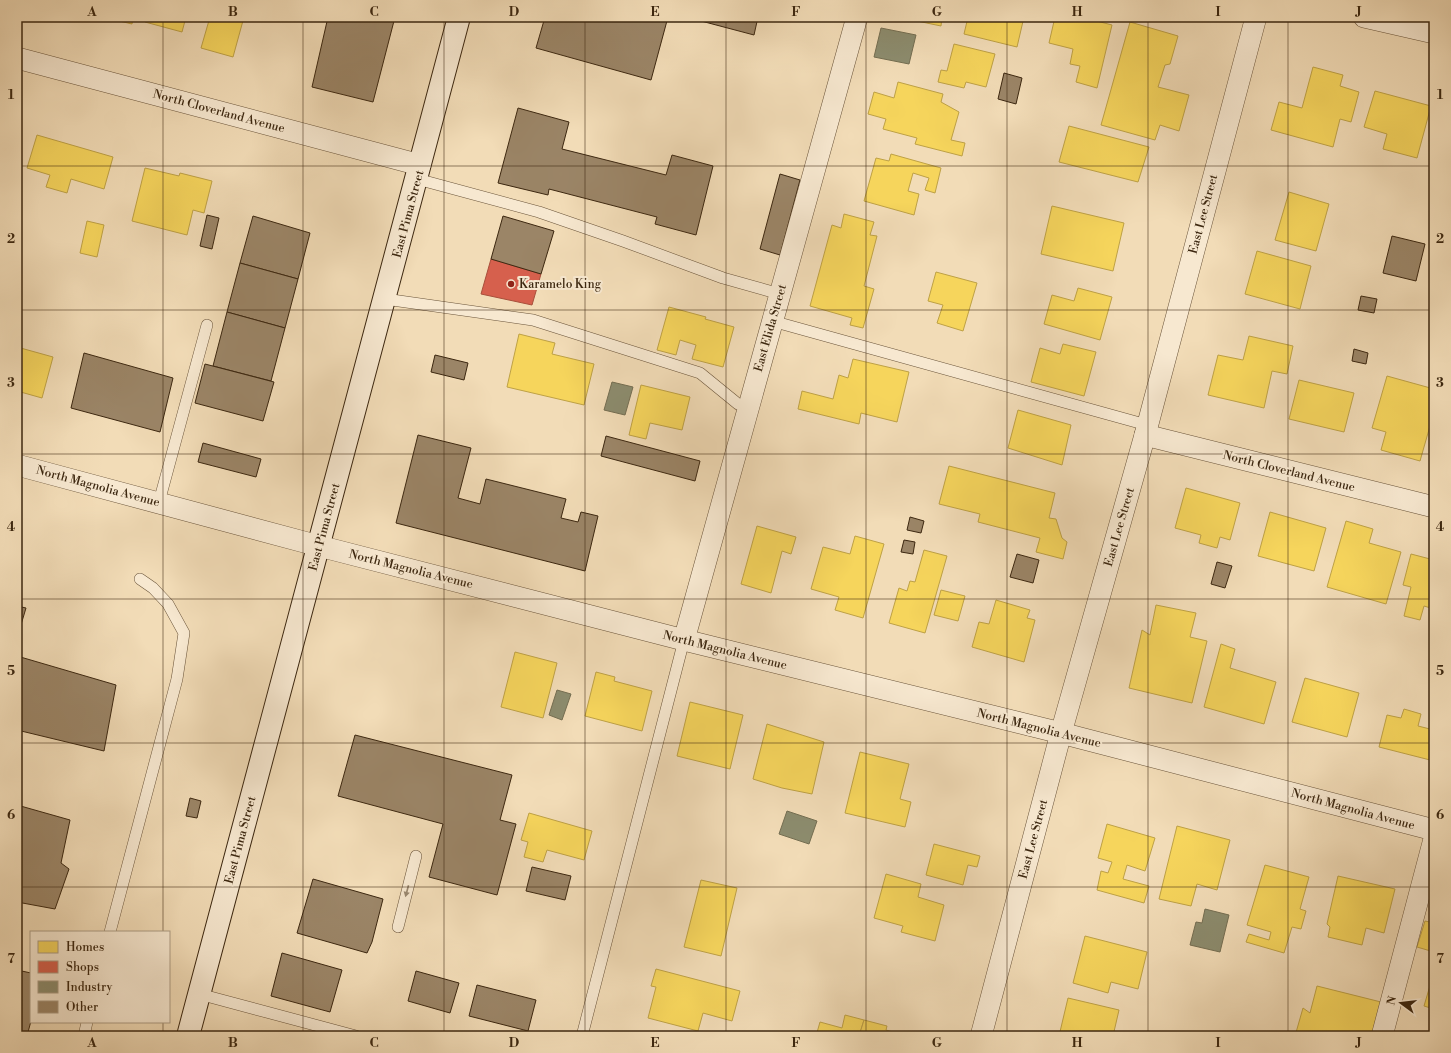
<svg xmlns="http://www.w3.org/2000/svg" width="1451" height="1053" font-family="'Libre Bodoni',serif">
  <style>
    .homes { fill: #f6d55c; stroke: #bea145 }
    .shops { fill: #d6604d; stroke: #a84f3b }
    .industry { fill: #8c8c6e; stroke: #746e52 }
    .building { fill: #9b8567; stroke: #3c2710 }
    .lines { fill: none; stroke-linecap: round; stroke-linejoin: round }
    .lane-casing { stroke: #6a543a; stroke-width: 12 }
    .street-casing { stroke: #6a543a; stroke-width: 22 }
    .secondary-casing { stroke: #3c2710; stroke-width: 24 }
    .lane { stroke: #f7e8d0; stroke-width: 11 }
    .street { stroke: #f7e8d0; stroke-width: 21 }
    .secondary { stroke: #f7e8d0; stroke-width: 22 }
    .oneway { fill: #9a8870 }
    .grid { fill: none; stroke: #3c2710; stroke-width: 1; stroke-opacity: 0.55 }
    .poi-dot { fill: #8f2418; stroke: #f7e8d0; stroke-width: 1.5 }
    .labels { text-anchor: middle; stroke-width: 4; stroke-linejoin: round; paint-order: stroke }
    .street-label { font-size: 12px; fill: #3c2710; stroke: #f7e8d0 }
    .poi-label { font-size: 12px; fill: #3c2710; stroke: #f7e8d0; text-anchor: start }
    .neatline { fill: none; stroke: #3c2710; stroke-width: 1.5 }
    .grid-label { font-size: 13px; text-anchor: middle; font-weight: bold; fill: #3c2710 }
  </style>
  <rect width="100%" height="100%" fill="#f2dcb7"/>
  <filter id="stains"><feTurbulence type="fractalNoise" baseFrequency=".005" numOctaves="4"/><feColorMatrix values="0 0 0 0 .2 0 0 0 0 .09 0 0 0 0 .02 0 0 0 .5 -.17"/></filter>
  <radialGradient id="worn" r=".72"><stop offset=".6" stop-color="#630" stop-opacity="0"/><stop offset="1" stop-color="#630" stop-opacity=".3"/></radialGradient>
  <g class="homes">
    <path d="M 103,17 L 133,17 L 132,24 Z"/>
    <path d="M 146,17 L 186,17 L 182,32 L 145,22 Z"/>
    <path d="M 210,17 L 244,17 L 233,57 L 201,48 Z"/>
    <path d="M 898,17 L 942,17 L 941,26 Z"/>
    <path d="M 968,17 L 1024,17 L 1017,47 L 964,34 Z"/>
    <path d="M 1055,17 L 1081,17 L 1112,25 L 1097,88 L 1076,82 L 1080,66 L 1070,64 L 1073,49 L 1049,43 Z"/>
    <path d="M 1130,22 L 1178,36 L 1170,64 L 1165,65 L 1158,87 L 1189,95 L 1179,131 L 1160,125 L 1155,140 L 1101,125 Z"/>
    <path d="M 954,44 L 995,54 L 986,87 L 966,82 L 964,88 L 938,82 L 941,70 L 947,71 Z"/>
    <path d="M 1313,67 L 1343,75 L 1340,86 L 1359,92 L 1351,122 L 1340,119 L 1333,147 L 1271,130 L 1279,102 L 1302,108 Z"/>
    <path d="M 898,82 L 943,94 L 941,102 L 959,112 L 951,140 L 965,143 L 962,156 L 915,144 L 917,138 L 883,129 L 886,119 L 868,114 L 874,92 L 894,98 Z"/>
    <path d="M 1375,91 L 1431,106 L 1417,158 L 1383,149 L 1387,134 L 1364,127 Z"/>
    <path d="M 1069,126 L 1149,147 L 1138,182 L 1059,162 Z"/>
    <path d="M 37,135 L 113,157 L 104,189 L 71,179 L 67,193 L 46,187 L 50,175 L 27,168 Z"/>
    <path d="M 891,154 L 941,168 L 935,193 L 925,190 L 929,178 L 913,173 L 908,191 L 919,194 L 914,215 L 864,201 L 876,158 L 889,161 Z"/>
    <path d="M 145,168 L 179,176 L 180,173 L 212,181 L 204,213 L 193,210 L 187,235 L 132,221 Z"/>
    <path d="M 1289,192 L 1329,204 L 1316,251 L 1275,240 Z"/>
    <path d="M 1052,206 L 1124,223 L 1113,271 L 1041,254 Z"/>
    <path d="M 844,214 L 874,222 L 870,235 L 877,236 L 864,286 L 874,289 L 863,328 L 850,325 L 852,318 L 810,306 L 832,225 L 841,228 Z"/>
    <path d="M 87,221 L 104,225 L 97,257 L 80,253 Z"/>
    <path d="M 1257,251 L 1311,266 L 1300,309 L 1245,294 Z"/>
    <path d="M 936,272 L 977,283 L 963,331 L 937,323 L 943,305 L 928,301 Z"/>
    <path d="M 1078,288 L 1112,297 L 1100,340 L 1044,324 L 1052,295 L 1074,301 Z"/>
    <path d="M 669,307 L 706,317 L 705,319 L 734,327 L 723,367 L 692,359 L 696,345 L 680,340 L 676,355 L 657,350 Z"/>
    <path d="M 519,334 L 555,343 L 552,354 L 594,364 L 584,405 L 507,387 Z"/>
    <path d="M 1249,336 L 1293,346 L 1287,374 L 1272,371 L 1264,408 L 1208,395 L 1218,355 L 1243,360 Z"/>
    <path d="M 1063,344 L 1096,352 L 1084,396 L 1031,382 L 1040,348 L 1060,354 Z"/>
    <path d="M 17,347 L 53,357 L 42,398 L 17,391 Z"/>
    <path d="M 853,359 L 909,372 L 897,422 L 861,413 L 859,424 L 798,409 L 802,391 L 833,399 L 839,375 L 848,378 Z"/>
    <path d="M 1387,376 L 1434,389 L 1434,412 L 1420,461 L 1381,450 L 1386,432 L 1372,428 Z"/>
    <path d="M 1299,380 L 1354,393 L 1344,432 L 1289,419 Z"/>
    <path d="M 641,385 L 690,397 L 682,430 L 650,423 L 646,439 L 629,435 Z"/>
    <path d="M 1018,410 L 1071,425 L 1062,465 L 1008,448 Z"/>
    <path d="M 949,466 L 1055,493 L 1049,518 L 1056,519 L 1062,538 L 1067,542 L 1063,559 L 1036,552 L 1040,538 L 978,522 L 980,514 L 939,504 Z"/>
    <path d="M 1186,488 L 1240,503 L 1230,540 L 1220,537 L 1217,548 L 1199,543 L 1201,535 L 1175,528 Z"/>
    <path d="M 1270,512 L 1326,528 L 1314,571 L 1258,556 Z"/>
    <path d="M 1346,521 L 1373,529 L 1369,543 L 1401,552 L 1386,604 L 1327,587 Z"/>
    <path d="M 757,526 L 796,537 L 791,554 L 782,551 L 771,593 L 741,584 Z"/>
    <path d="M 855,536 L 884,544 L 863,618 L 835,610 L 839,597 L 811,589 L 823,547 L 850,554 Z"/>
    <path d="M 924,550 L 947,556 L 925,633 L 889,623 L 899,588 L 907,591 L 910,581 L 915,582 Z"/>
    <path d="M 1411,554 L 1434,560 L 1434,609 L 1424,606 L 1420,620 L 1404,616 L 1411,587 L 1403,585 Z"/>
    <path d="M 941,590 L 965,596 L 958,621 L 934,615 Z"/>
    <path d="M 996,600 L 1030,610 L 1027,618 L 1035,620 L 1024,662 L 972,647 L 979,622 L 989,624 Z"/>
    <path d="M 1156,605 L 1196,613 L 1190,637 L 1207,641 L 1192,703 L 1129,688 L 1142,630 L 1150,635 Z"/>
    <path d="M 1221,644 L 1235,649 L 1230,668 L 1276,682 L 1264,724 L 1204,707 Z"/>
    <path d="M 515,652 L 557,663 L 543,718 L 501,707 Z"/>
    <path d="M 596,672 L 615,677 L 614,681 L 652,691 L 642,731 L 585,716 Z"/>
    <path d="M 1305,678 L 1359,693 L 1347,737 L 1292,722 Z"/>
    <path d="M 690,702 L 743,715 L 730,769 L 677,756 Z"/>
    <path d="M 1404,709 L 1421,714 L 1418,726 L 1434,730 L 1434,761 L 1379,747 L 1387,715 L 1401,718 Z"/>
    <path d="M 767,724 L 824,742 L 812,794 L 782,788 L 753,779 Z"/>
    <path d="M 860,752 L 909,764 L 900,799 L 911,802 L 905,827 L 845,813 Z"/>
    <path d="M 529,813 L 592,831 L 584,860 L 547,850 L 543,862 L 524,857 L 528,842 L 521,840 Z"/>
    <path d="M 1107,824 L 1155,838 L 1145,871 L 1127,865 L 1123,879 L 1149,886 L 1144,903 L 1097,890 L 1101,871 L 1108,873 L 1112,862 L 1098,858 Z"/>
    <path d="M 1177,826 L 1230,840 L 1217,890 L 1197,884 L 1191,906 L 1159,899 Z"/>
    <path d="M 934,844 L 980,856 L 977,867 L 968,865 L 963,885 L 926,875 Z"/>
    <path d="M 1265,865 L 1309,877 L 1300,909 L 1306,911 L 1301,929 L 1292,927 L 1284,953 L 1246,942 L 1249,934 L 1269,940 L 1271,932 L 1247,925 Z"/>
    <path d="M 886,874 L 921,884 L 918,897 L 944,905 L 935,941 L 901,932 L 903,926 L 874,918 Z"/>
    <path d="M 1338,876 L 1395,889 L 1384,933 L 1366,928 L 1362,945 L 1328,937 L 1330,927 L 1327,924 Z"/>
    <path d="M 701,880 L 737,888 L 721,956 L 684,947 Z"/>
    <path d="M 1425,921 L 1434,923 L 1434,952 L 1417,947 Z"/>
    <path d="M 1085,936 L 1147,952 L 1138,989 L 1111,982 L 1108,993 L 1073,983 Z"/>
    <path d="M 656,969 L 740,991 L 732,1021 L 703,1013 L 698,1031 L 648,1018 L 656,987 L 651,986 Z"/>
    <path d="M 1434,972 L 1434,1009 L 1424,1006 Z"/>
    <path d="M 1317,986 L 1381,1002 L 1372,1036 L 1352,1032 L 1351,1036 L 1295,1036 L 1303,1008 L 1310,1013 Z"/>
    <path d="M 1068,998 L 1119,1010 L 1113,1036 L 1059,1036 Z"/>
    <path d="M 845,1015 L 864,1020 L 859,1036 L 816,1036 L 820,1022 L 842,1028 Z"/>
    <path d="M 864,1020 L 887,1026 L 886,1030 L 906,1036 L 859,1036 Z"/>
  </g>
  <path class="shops" d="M 491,259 L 541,274 L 532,305 L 481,294 Z"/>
  <g class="industry">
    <path d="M 881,28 L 916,35 L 909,64 L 874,57 Z"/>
    <path d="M 612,382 L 633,387 L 625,415 L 604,410 Z"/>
    <path d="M 557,690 L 571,694 L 562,720 L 549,715 Z"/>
    <path d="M 787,811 L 817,821 L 809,844 L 779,834 Z"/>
    <path d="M 1205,909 L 1229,915 L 1220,952 L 1190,945 L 1196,922 L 1202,923 Z"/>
  </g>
  <g class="building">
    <path d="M 328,17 L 395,17 L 373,102 L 312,87 Z"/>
    <path d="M 545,17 L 668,17 L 651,80 L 536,48 Z"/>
    <path d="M 686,17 L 758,17 L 754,35 Z"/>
    <path d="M 1004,73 L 1022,78 L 1016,104 L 998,99 Z"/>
    <path d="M 518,108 L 569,122 L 562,149 L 666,175 L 672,155 L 713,166 L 696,235 L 655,224 L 657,217 L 549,189 L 548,195 L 498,183 Z"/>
    <path d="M 780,174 L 800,180 L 780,255 L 760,249 Z"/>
    <path d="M 207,215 L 219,218 L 212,249 L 200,246 Z"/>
    <path d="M 253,216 L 310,233 L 298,279 L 240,263 Z"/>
    <path d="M 503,216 L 554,231 L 541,274 L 491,259 Z"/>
    <path d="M 1392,236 L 1425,244 L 1416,281 L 1383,273 Z"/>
    <path d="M 240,263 L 298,279 L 285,328 L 227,312 Z"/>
    <path d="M 1361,296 L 1377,299 L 1374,313 L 1358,310 Z"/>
    <path d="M 227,312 L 285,328 L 271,381 L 213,366 Z"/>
    <path d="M 1354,349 L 1368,353 L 1366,364 L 1352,361 Z"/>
    <path d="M 84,353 L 173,378 L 160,432 L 71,408 Z"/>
    <path d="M 435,355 L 468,363 L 464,380 L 431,372 Z"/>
    <path d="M 205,364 L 274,382 L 263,421 L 195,403 Z"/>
    <path d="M 418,435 L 471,448 L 458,498 L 480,504 L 486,479 L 566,499 L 561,518 L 578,522 L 581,512 L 598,516 L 585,571 L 396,523 Z"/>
    <path d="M 606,436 L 700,461 L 695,481 L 601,456 Z"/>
    <path d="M 203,443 L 261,459 L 256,477 L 198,462 Z"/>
    <path d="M 910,517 L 924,521 L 921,533 L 907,530 Z"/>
    <path d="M 904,540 L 915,542 L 913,554 L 901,552 Z"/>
    <path d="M 1017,554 L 1039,560 L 1033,583 L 1010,577 Z"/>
    <path d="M 1217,562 L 1232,566 L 1225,588 L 1211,584 Z"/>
    <path d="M 17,606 L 26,608 L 17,638 Z"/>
    <path d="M 17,656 L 116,685 L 104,751 L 17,730 Z"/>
    <path d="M 355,735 L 512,775 L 500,820 L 516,824 L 497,895 L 429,877 L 443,824 L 338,796 Z"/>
    <path d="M 190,798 L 201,801 L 197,818 L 186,816 Z"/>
    <path d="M 17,805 L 70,820 L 61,863 L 69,869 L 55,909 L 17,902 Z"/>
    <path d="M 532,867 L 571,876 L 565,900 L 526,891 Z"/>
    <path d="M 313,879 L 383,899 L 372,942 L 367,953 L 297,933 Z"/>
    <path d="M 282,953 L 342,970 L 330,1012 L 271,996 Z"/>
    <path d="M 17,970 L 31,973 L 31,1021 L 27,1036 L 17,1036 Z"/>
    <path d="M 416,971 L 459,983 L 450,1013 L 408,1001 Z"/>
    <path d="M 477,985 L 536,1000 L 528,1031 L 469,1016 Z"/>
  </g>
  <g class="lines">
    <g class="lane-casing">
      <g id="lane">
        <path d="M 417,179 L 539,212 L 623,241 L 723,278 L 780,294"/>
        <path d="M 385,299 L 533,320 L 700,373 L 738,404 L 748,407"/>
        <path d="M 772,321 L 1147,425"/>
        <path d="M 159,502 L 207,325"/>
        <path d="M 398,927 L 416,856"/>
        <path d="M 110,932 L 177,679 L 184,633 L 168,604 L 153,588 L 140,579"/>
        <path d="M 199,994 L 356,1036"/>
        <path d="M 84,1036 L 87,1022"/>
        <path d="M 582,1036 L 684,640"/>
      </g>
    </g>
    <g class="street-casing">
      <g id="street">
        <path d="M 1364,17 L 1434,33"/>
        <path d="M 17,58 L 420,165"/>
        <path d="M 1145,435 L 1434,507"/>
        <path d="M 17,465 L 319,546 L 684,640 L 1061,733 L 1434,830"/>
        <path d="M 684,640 L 857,17"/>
        <path d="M 981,1036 L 1061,733 L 1145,435 L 1256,17"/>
        <path d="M 1382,1036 L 1434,839"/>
      </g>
    </g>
    <g class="secondary-casing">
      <path id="secondary" d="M 188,1036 L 459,17"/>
    </g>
    <use href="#lane" class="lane"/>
    <use href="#street" class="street"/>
    <use href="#secondary" class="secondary"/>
  </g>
  <defs><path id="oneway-solid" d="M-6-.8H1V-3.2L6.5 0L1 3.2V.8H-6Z"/></defs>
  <use class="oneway" href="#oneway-solid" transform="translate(407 891) rotate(105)"/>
  <path class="grid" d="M 163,17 L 163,932M 303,17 L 303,1036M 444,17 L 444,1036M 585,17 L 585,1036M 726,17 L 726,1036M 866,17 L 866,1036M 1007,17 L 1007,1036M 1148,17 L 1148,1036M 1288,17 L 1288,1036M 17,166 L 1434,166M 17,310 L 1434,310M 17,454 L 1434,454M 17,599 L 1434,599M 17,743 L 1434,743M 17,887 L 1434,887M 163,1022 L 163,1036"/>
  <circle class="poi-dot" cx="511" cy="284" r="4"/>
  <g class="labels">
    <g class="street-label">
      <text transform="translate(219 111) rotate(15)" y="4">North Cloverland Avenue</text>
      <text transform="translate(408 214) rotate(-75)" y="4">East Pima Street</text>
      <text transform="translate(1203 214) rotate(-75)" y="4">East Lee Street</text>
      <text transform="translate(770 328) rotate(-74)" y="4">East Elida Street</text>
      <text transform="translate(1289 471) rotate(14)" y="4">North Cloverland Avenue</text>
      <text transform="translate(98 486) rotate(15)" y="4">North Magnolia Avenue</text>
      <text transform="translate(324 527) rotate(-75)" y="4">East Pima Street</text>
      <text transform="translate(1119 527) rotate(-74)" y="4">East Lee Street</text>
      <text transform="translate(411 569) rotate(14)" y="4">North Magnolia Avenue</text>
      <text transform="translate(725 650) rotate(14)" y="4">North Magnolia Avenue</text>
      <text transform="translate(1039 728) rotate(14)" y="4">North Magnolia Avenue</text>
      <text transform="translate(1353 809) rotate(15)" y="4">North Magnolia Avenue</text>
      <text transform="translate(1033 839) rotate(-75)" y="4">East Lee Street</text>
      <text transform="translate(240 840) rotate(-75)" y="4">East Pima Street</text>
    </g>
    <g class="poi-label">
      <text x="519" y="288">Karamelo King</text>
    </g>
  </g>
  <rect width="1451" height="1053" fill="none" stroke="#f2dcb7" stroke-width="44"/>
  <rect x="30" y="931" width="140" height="92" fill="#f7e8d0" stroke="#ac9b83"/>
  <rect x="38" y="941" width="20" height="12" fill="#f6d55c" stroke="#ac9b83"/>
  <text x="66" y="951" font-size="12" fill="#3c2710">Homes</text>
  <rect x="38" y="961" width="20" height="12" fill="#d6604d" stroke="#ac9b83"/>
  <text x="66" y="971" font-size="12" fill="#3c2710">Shops</text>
  <rect x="38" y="981" width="20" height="12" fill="#8c8c6e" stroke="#ac9b83"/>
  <text x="66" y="991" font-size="12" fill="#3c2710">Industry</text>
  <rect x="38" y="1001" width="20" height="12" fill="#9b8567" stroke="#ac9b83"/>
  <text x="66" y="1011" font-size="12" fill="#3c2710">Other</text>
  <g transform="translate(1401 1003) rotate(285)" stroke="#f7e8d0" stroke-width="3" paint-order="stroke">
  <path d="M0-3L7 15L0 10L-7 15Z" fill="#3c2710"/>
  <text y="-6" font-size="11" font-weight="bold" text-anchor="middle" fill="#3c2710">N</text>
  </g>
  <rect x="22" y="22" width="1407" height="1009" class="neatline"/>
  <g class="grid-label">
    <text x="92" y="16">A</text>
    <text x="233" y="16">B</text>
    <text x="374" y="16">C</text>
    <text x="514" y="16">D</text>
    <text x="655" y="16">E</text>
    <text x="796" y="16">F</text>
    <text x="937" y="16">G</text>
    <text x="1077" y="16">H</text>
    <text x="1218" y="16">I</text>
    <text x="1359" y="16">J</text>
    <text x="11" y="99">1</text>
    <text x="1440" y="99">1</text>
    <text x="11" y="243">2</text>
    <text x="1440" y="243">2</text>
    <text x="11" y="387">3</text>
    <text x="1440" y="387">3</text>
    <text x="11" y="531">4</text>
    <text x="1440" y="531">4</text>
    <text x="11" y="675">5</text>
    <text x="1440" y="675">5</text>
    <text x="11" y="819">6</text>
    <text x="1440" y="819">6</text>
    <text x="11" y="963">7</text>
    <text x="1440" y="963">7</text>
    <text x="92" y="1047">A</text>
    <text x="233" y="1047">B</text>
    <text x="374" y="1047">C</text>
    <text x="514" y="1047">D</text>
    <text x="655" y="1047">E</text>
    <text x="796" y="1047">F</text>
    <text x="937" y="1047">G</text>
    <text x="1077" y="1047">H</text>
    <text x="1218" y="1047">I</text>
    <text x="1359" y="1047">J</text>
  </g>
  <rect width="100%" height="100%" filter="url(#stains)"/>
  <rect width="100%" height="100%" fill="url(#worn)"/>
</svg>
